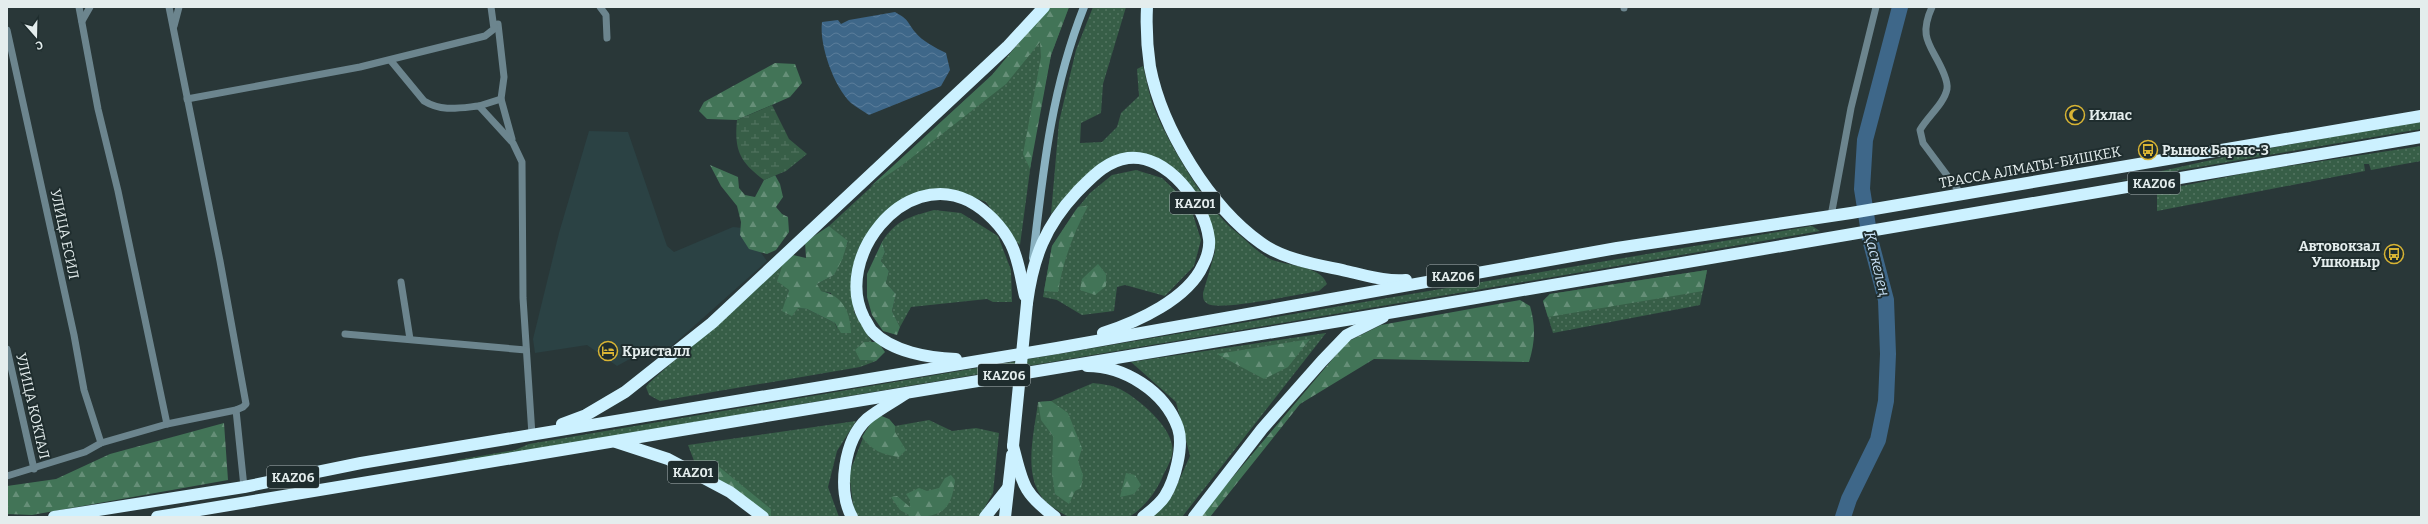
<svg xmlns="http://www.w3.org/2000/svg" width="2428" height="524" font-family="Bitter,serif">
  <style>
    .built { fill: #2b4244 }
    .grass { fill: url(#grass-dots) }
    .forest { fill: url(#forest-firs) }
    .wetland { fill: url(#wetland-marsh) }
    .water { fill: url(#water-waves) }
    .lines { fill: none; stroke-linecap: round; stroke-linejoin: round }
    .river { stroke: #3e6789; stroke-width: 16 }
    .street { stroke: #6c858e; stroke-width: 7 }
    .secondary { stroke: #8ab2c1; stroke-width: 8 }
    .highway { stroke: #ccf1ff; stroke-width: 12 }
    .highway-bridge { stroke: #ccf1ff; stroke-width: 12 }
    .labels { text-anchor: middle; stroke-width: 4; stroke-linejoin: round; paint-order: stroke }
    .shield { fill: #1f2d2e; stroke: #a9b3b4; stroke-width: 1 }
    .shield-label { font-size: 13px; font-weight: bold; fill: #e4eded }
    .poi-label { font-size: 14px; font-weight: bold; fill: #e4eded; stroke: #1f2d2e; text-anchor: start }
    .street-label { font-size: 14px; fill: #e4eded; stroke: #1f2d2e }
    .water-label { font-size: 15px; font-style: italic; fill: #c9e2f8; stroke: #1f2d2e }
  </style>
  <defs>
    <pattern id="grass-dots" width="8" height="8" patternUnits="userSpaceOnUse"><rect width="8" height="8" fill="#375e47"/><path d="M2 2h.1M6 6h.1" fill="none" stroke="#547562" stroke-width="1.8" stroke-linecap="round"/></pattern>
    <pattern id="forest-firs" width="22" height="20" patternUnits="userSpaceOnUse"><rect width="22" height="20" fill="#427457"/><path d="M5 1l3.5 6h-7zM16 11l3.5 6h-7z" fill="#668f78"/></pattern>
    <pattern id="wetland-marsh" width="20" height="14" patternUnits="userSpaceOnUse"><rect width="20" height="14" fill="#375e47"/><path d="M1 5h8M5 5V1M11 12h8M15 12V8" fill="none" stroke="#547562"/></pattern>
    <pattern id="water-waves" width="16" height="10" patternUnits="userSpaceOnUse"><rect width="16" height="10" fill="#3e6789"/><path d="M0 5q4-4 8 0t8 0" fill="none" stroke="#5a7d9a"/></pattern>
  </defs>
  <rect width="100%" height="100%" fill="#293738"/>
  <path class="built" d="M 589,131 L 628,132 L 667,246 L 674,252 L 733,227 L 743,228 L 767,261 L 667,350 L 655,345 L 617,366 L 587,345 L 535,353 L 533,339 L 559,233 Z"/>
  <g class="grass">
    <path d="M 1069,7 L 1051,55 L 1034,140 L 1020,245 L 1010,236 L 986,202 L 951,189 L 918,193 L 890,209 L 859,247 L 853,267 L 854,312 L 872,342 L 864,342 L 860,360 L 876,361 L 860,367 L 660,401 L 649,395 L 646,387 L 649,383 L 783,264 L 789,290 L 786,299 L 798,308 L 807,309 L 835,323 L 837,329 L 831,293 L 820,291 L 817,284 L 834,275 L 848,242 L 829,226 L 992,75 L 1048,8 Z"/>
    <path d="M 1093,7 L 1126,7 L 1103,84 L 1101,113 L 1081,123 L 1080,143 L 1102,142 L 1117,127 L 1121,113 L 1139,96 L 1137,69 L 1143,66 C 1146,78 1148,90 1152,102 C 1164,137 1206,208 1235,231 C 1246,240 1258,253 1270,259 C 1285,266 1321,265 1327,284 L 1319,291 C 1300,294 1220,311 1208,304 C 1203,301 1203,298 1203,293 L 1215,252 L 1212,227 L 1189,187 L 1169,164 L 1138,152 L 1106,160 L 1074,187 L 1051,214 L 1059,122 L 1076,50 Z"/>
    <path d="M 2421,121 L 2421,129 L 2117,181 L 2238,154 Z"/>
    <path d="M 2421,146 L 2421,161 L 2371,170 L 2369,164 L 2364,164 L 2365,171 L 2157,211 L 2157,191 L 2256,171 Z"/>
    <path d="M 1136,170 L 1162,178 L 1190,205 L 1201,240 L 1194,266 L 1165,296 L 1125,285 L 1117,287 L 1114,311 L 1082,315 L 1057,300 L 1043,297 L 1052,246 L 1075,211 L 1090,193 L 1112,175 Z"/>
    <path d="M 934,210 L 961,213 L 998,236 L 1011,270 L 1012,302 L 993,302 L 987,299 L 911,307 L 900,327 L 892,311 L 896,294 L 886,283 L 889,271 L 881,261 L 885,252 L 882,242 C 896,220 909,217 934,210 Z"/>
    <path d="M 1812,226 L 1820,231 C 1365,310 910,385 456,463 L 457,460 L 515,450 L 529,444 Z"/>
    <path d="M 1707,270 L 1700,305 L 1553,333 L 1543,301 L 1550,294 Z"/>
    <path d="M 1326,333 L 1182,517 L 1144,517 L 1172,496 L 1190,456 L 1176,402 L 1131,362 Z"/>
    <path d="M 1093,383 C 1101,384 1112,385 1120,389 C 1139,399 1178,431 1172,455 C 1170,463 1165,471 1162,478 C 1156,492 1143,509 1129,517 C 1112,517 1086,520 1070,517 C 1065,516 1059,511 1054,508 C 1019,486 1034,436 1038,402 L 1051,401 Z"/>
    <path d="M 889,419 L 895,426 L 929,420 L 952,431 L 976,428 L 999,433 L 993,493 L 979,517 L 858,517 L 854,511 L 849,474 L 866,430 Z"/>
    <path d="M 856,421 L 837,451 L 828,487 L 839,517 L 772,517 L 736,490 L 696,466 L 688,445 Z"/>
  </g>
  <g class="forest">
    <path d="M 1069,7 L 1051,55 L 1030,169 L 1023,154 L 1041,57 L 1040,42 L 1006,84 L 901,166 L 870,187 L 992,75 L 1048,8 Z"/>
    <path d="M 775,63 L 795,64 L 802,83 L 790,97 L 737,120 L 707,119 L 699,111 L 704,102 Z"/>
    <path d="M 710,165 L 738,177 L 739,188 L 745,195 L 755,197 L 764,180 L 775,175 L 780,184 L 783,197 L 776,207 L 782,214 L 788,217 L 789,232 L 776,250 L 767,254 L 749,249 L 740,235 L 741,222 L 737,206 L 721,186 Z"/>
    <path d="M 1088,206 C 1073,234 1063,261 1058,292 L 1044,291 L 1052,246 L 1078,207 Z"/>
    <path d="M 829,226 L 848,241 L 842,260 L 834,275 L 817,284 L 821,291 C 843,296 850,311 851,333 L 841,333 L 835,323 L 807,309 L 798,308 L 792,316 L 782,311 L 789,290 L 777,281 L 783,264 L 793,255 L 806,258 L 805,242 Z"/>
    <path d="M 882,242 L 885,252 L 881,261 L 889,271 L 886,283 L 896,294 L 892,311 L 900,327 L 897,335 L 883,331 L 872,315 L 867,297 L 867,274 Z"/>
    <path d="M 1098,264 L 1106,274 L 1106,286 L 1095,295 L 1080,290 L 1082,279 Z"/>
    <path d="M 1707,270 L 1703,291 L 1548,317 L 1543,301 L 1550,294 Z"/>
    <path d="M 1520,300 L 1530,306 C 1536,327 1535,342 1529,362 L 1374,359 L 1300,404 L 1210,517 L 1199,517 L 1347,342 L 1381,325 Z"/>
    <path d="M 1310,339 L 1288,367 L 1264,379 L 1217,354 Z"/>
    <path d="M 864,342 L 878,342 L 885,352 L 876,361 L 860,360 L 855,350 Z"/>
    <path d="M 1051,401 L 1068,413 L 1082,448 L 1078,461 L 1083,475 L 1081,488 L 1075,491 L 1069,504 L 1055,494 L 1052,473 L 1053,436 L 1041,420 L 1038,402 Z"/>
    <path d="M 879,415 L 889,419 L 895,426 L 895,432 L 906,450 L 899,457 C 883,455 871,450 862,437 L 871,423 Z"/>
    <path d="M 224,423 L 228,480 L 32,515 L 7,514 L 7,486 L 56,479 L 110,454 Z"/>
    <path d="M 713,462 L 771,509 L 771,517 L 736,490 L 696,466 Z"/>
    <path d="M 1126,473 L 1135,475 L 1141,485 L 1134,494 L 1120,497 Z"/>
    <path d="M 951,475 L 955,480 C 951,514 939,517 908,517 L 909,515 L 900,510 L 891,497 L 897,496 L 910,507 L 910,500 L 906,494 L 919,488 L 927,491 L 939,488 L 945,478 Z"/>
  </g>
  <path class="wetland" d="M 772,105 L 789,139 L 807,154 L 786,171 L 764,180 C 740,162 734,151 737,120 Z"/>
  <path class="water" d="M 895,12 C 909,20 906,20 915,32 C 922,41 936,48 946,53 L 950,70 L 941,86 L 869,115 C 863,111 856,107 851,103 C 834,87 819,45 822,22 L 838,20 L 841,24 L 849,20 Z"/>
  <g class="lines">
    <path class="river" d="M 1843,517 L 1849,499 L 1878,440 L 1886,401 L 1888,354 L 1886,300 L 1870,239 L 1862,189 L 1865,140 L 1900,7"/>
    <g class="street">
      <path d="M 79,7 L 98,109 L 118,191 L 167,424"/>
      <path d="M 600,7 L 606,15 L 607,38"/>
      <path d="M 1624,7 L 1624,8"/>
      <path d="M 1932,7 C 1917,40 1933,46 1944,74 C 1946,79 1948,84 1947,89 C 1944,104 1927,117 1920,130 L 1923,143 L 1961,194"/>
      <path d="M 82,21 L 90,7"/>
      <path d="M 498,24 L 504,77 L 501,99 L 512,139"/>
      <path d="M 174,26 L 179,7"/>
      <path d="M 7,30 L 74,335 L 84,390 L 101,443"/>
      <path d="M 391,61 L 424,101 C 442,112 459,108 479,106 L 513,143 L 522,162 L 523,298 L 532,435"/>
      <path d="M 187,99 L 360,67 L 485,36 L 494,29 L 491,7"/>
      <path d="M 479,106 L 501,99"/>
      <path d="M 1831,216 L 1851,108 L 1876,7"/>
      <path d="M 401,282 L 410,339"/>
      <path d="M 345,334 L 526,350"/>
      <path d="M 7,349 L 34,469"/>
      <path d="M 236,410 L 244,487"/>
      <path d="M 7,476 L 85,452 L 101,443 L 167,424 L 236,410 L 243,407 L 246,404 L 220,261 L 169,7"/>
    </g>
    <path class="secondary" d="M 1033,258 C 1043,171 1051,90 1084,7"/>
    <g class="highway">
      <path d="M 1147,7 C 1146,27 1147,47 1150,67 C 1162,129 1210,207 1261,243 C 1284,260 1319,265 1346,271 C 1365,275 1386,282 1406,280"/>
      <path d="M 1027,303 C 1033,258 1045,226 1077,192 C 1092,177 1106,161 1128,158 C 1167,153 1205,204 1209,239 C 1210,247 1207,258 1203,265 C 1188,299 1137,322 1103,333"/>
      <path d="M 956,359 C 929,358 892,352 872,331 C 869,328 867,322 864,318 C 833,259 903,168 969,201 C 986,210 1002,226 1011,244 C 1019,260 1021,279 1025,296"/>
      <path d="M 1087,366 C 1124,366 1165,391 1178,428 C 1184,446 1175,480 1165,496 C 1160,504 1151,511 1143,517"/>
      <path d="M 562,424 L 586,415 L 625,392 L 712,323 L 1007,47 L 1044,7"/>
      <path d="M 616,442 L 668,459 L 730,492 L 763,517"/>
      <path d="M 1013,446 C 1023,484 1022,492 1055,517"/>
      <path d="M 54,517 L 244,487 L 361,463 L 1057,348 L 1617,248 L 1851,213 L 2421,116"/>
      <path d="M 157,517 L 1394,312 L 2421,137"/>
      <path d="M 852,517 C 837,491 844,440 867,419 C 878,410 893,402 905,394"/>
      <path d="M 985,517 L 1008,488"/>
      <path d="M 1005,517 L 1012,455"/>
      <path d="M 1194,517 L 1262,429 L 1322,361 L 1347,335 L 1383,317"/>
    </g>
    <path class="highway-bridge" d="M 1013,446 L 1027,303"/>
  </g>
  <defs>
    <g id="mosque-ring" transform="scale(1)"><circle r="9.5" fill="#1f2d2e" stroke="#d8b434" stroke-width="1.5"/><path d="M3.5-4.9A6 6 0 1 0 3.5 4.9A5 5 0 1 1 3.5-4.9Z" fill="#d8b434"/></g>
    <g id="bus-ring" transform="scale(1)"><circle r="9.5" fill="#1f2d2e" stroke="#d8b434" stroke-width="1.5"/><path d="M-5-6H5V4H4V6H2V4H-2V6H-4V4H-5ZM-3.5-4V0h7V-4ZM-3.5 1.2v1.5H-2V1.2ZM2 1.2v1.5H3.5V1.2Z" fill="#d8b434"/></g>
    <g id="hotel-ring" transform="scale(1)"><circle r="9.5" fill="#1f2d2e" stroke="#d8b434" stroke-width="1.5"/><path d="M-6-4.5h1.5V1H6V5H4.5V3h-9V5H-6ZM-4 0a1.8 1.8 0 1 1 3.6 0ZM.5 0V-2.5h3Q6-2.5 6 0Z" fill="#d8b434"/></g>
  </defs>
  <g fill-rule="evenodd">
    <use href="#mosque-ring" x="2075" y="115"/>
    <use href="#bus-ring" x="2148" y="150"/>
    <use href="#bus-ring" x="2394" y="254"/>
    <use href="#hotel-ring" x="608" y="351"/>
  </g>
  <g class="labels">
    <g class="shield">
      <rect x="2128" y="172" width="52" height="22" rx="3"/>
      <rect x="1170" y="192" width="50" height="22" rx="3"/>
      <rect x="1427" y="265" width="52" height="22" rx="3"/>
      <rect x="978" y="364" width="52" height="22" rx="3"/>
      <rect x="668" y="461" width="50" height="22" rx="3"/>
      <rect x="267" y="466" width="52" height="22" rx="3"/>
    </g>
    <g class="shield-label">
      <text x="2154" y="188">KАZ06</text>
      <text x="1195" y="208">KАZ01</text>
      <text x="1453" y="281">KАZ06</text>
      <text x="1004" y="380">KАZ06</text>
      <text x="693" y="477">KАZ01</text>
      <text x="293" y="482">KАZ06</text>
    </g>
    <g class="poi-label">
      <text x="2089" y="120">Ихлас</text>
      <text x="2162" y="155">Рынок Барыс-3</text>
      <text x="2380" y="251" text-anchor="end">Автовокзал<tspan x="2380" dy="16">Ушконыр</tspan></text>
      <text x="622" y="356">Кристалл</text>
    </g>
    <g class="street-label">
      <text transform="translate(2030 167) rotate(-10)" y="5">ТРАССА АЛМАТЫ-БИШКЕК</text>
      <text transform="translate(65 234) rotate(78)" y="5">УЛИЦА ЕСИЛ</text>
      <text transform="translate(33 406) rotate(77)" y="5">УЛИЦА КОКТАЛ</text>
    </g>
    <g class="water-label">
      <text transform="translate(1877 264) rotate(76)" y="5">Қаскелең</text>
    </g>
  </g>
  <rect width="2428" height="524" fill="none" stroke="#e4eded" stroke-width="16"/>
  <g transform="translate(36 36) rotate(160)" stroke="#1f2d2e" stroke-width="3" paint-order="stroke">
  <path d="M0-3L7 15L0 10L-7 15Z" fill="#e4eded"/>
  <text y="-6" font-size="11" font-weight="bold" text-anchor="middle" fill="#e4eded">С</text>
  </g>
</svg>
